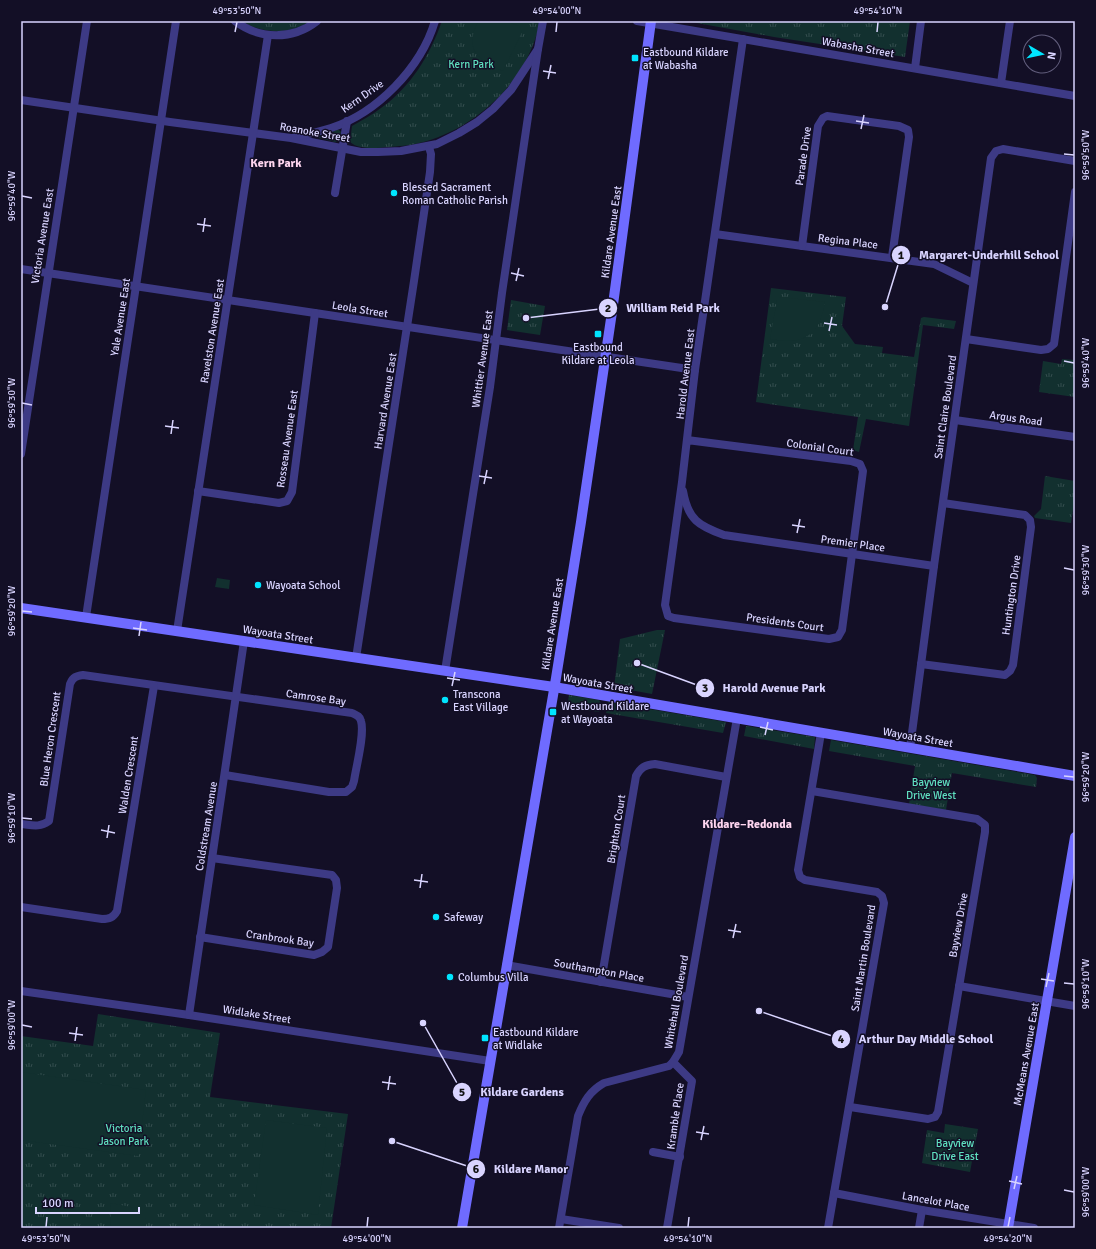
<svg xmlns="http://www.w3.org/2000/svg" width="1096" height="1249" font-family="Signika,sans-serif">
  <style>
    .grass { fill: url(#grass-tufts) }
    .pitch { fill: #12302f }
    .lines { fill: none; stroke-linecap: round; stroke-linejoin: round }
    .street { stroke: #3d3a85; stroke-width: 8 }
    .secondary { stroke: #6f6bff; stroke-width: 10 }
    .ticks { fill: none; stroke: #d9d4ff; stroke-width: 1.5 }
    .poi-dot { fill: #00e5ff; stroke: #130f26; stroke-width: 1.5 }
    .labels { text-anchor: middle; stroke-width: 3; stroke-linejoin: round; paint-order: stroke }
    .street-label { font-size: 11px; fill: #d9d4ff; stroke: #130f26 }
    .poi-label { font-size: 11px; fill: #d9d4ff; stroke: #130f26; text-anchor: start }
    .park-label { font-size: 11px; fill: #5fe0c0; stroke: #130f26 }
    .neighbourhood-label { font-size: 12px; font-weight: bold; fill: #ffd6f0; stroke: #130f26 }
    .leader { fill: none; stroke: #d9d4ff; stroke-width: 1.5 }
    .callout-dot { fill: #d9d4ff; stroke: #130f26; stroke-width: 1.5 }
    .mark-label { font-size: 12px; text-anchor: middle; font-weight: bold; fill: #111 }
    .callout-label { font-size: 12px; text-anchor: middle; font-weight: bold; fill: #d9d4ff; stroke: #130f26; stroke-width: 3; stroke-linejoin: round; paint-order: stroke }
    .neatline { fill: none; stroke: #d9d4ff; stroke-width: 1.5 }
    .ticks-label { font-size: 10px; text-anchor: middle; fill: #d9d4ff }
  </style>
  <defs>
    <pattern id="grass-tufts" width="24" height="20" patternUnits="userSpaceOnUse"><rect width="24" height="20" fill="#12302f"/><path d="M3 7l-1-3M5 7V3M7 7l1-3M15 17l-1-3M17 17v-4M19 17l1-3" fill="none" stroke="#344d4e"/></pattern>
  </defs>
  <rect width="100%" height="100%" fill="#130f26"/>
  <g class="grass">
    <path d="M 242,21 L 310,21 C 290,35 262,34 242,21 Z"/>
    <path d="M 442,21 L 540,21 C 529,80 475,130 419,143 C 409,146 398,146 388,147 C 376,148 359,150 350,142 L 352,126 C 362,120 372,115 381,108 C 411,87 430,55 442,21 Z"/>
    <path d="M 686,21 L 910,21 L 905,57 L 774,37 Z"/>
    <path d="M 337,130 L 339,130 L 341,132 L 338,141 L 335,142 L 319,138 L 319,136 Z"/>
    <path d="M 771,288 L 846,297 L 842,326 L 855,344 L 883,347 L 882,353 L 914,357 L 921,318 L 924,317 L 956,321 L 954,329 L 923,325 L 909,426 L 866,419 L 859,452 L 853,450 L 858,417 L 756,402 Z"/>
    <path d="M 511,300 L 545,306 L 540,335 L 507,330 Z"/>
    <path d="M 1062,359 L 1075,360 L 1075,397 L 1039,392 L 1043,361 L 1061,364 Z"/>
    <path d="M 1045,476 L 1075,481 L 1075,497 L 1071,523 L 1035,518 L 1034,516 L 1041,509 Z"/>
    <path d="M 657,630 L 665,630 L 652,694 L 614,687 L 620,639 Z"/>
    <path d="M 569,695 L 599,700 L 601,703 L 599,712 L 567,707 Z"/>
    <path d="M 608,702 L 726,722 L 723,733 L 606,713 Z"/>
    <path d="M 746,726 L 815,737 L 814,749 L 744,736 Z"/>
    <path d="M 831,740 L 1035,775 L 1037,778 L 1036,787 L 952,773 L 946,810 L 909,804 L 915,766 L 829,751 Z"/>
    <path d="M 98,1014 L 220,1033 L 210,1097 L 348,1114 L 331,1228 L 21,1228 L 21,1036 L 93,1046 Z"/>
    <path d="M 945,1124 L 978,1129 L 970,1172 L 922,1163 L 927,1130 L 944,1133 Z"/>
  </g>
  <g class="pitch">
    <path d="M 478,21 L 506,21 L 519,26 L 522,32 L 503,71 C 478,60 464,50 478,21 Z"/>
    <path d="M 780,297 L 825,302 C 824,307 823,313 821,318 C 812,342 793,343 770,339 L 777,300 Z"/>
    <path d="M 217,578 L 230,580 L 229,589 L 215,587 Z"/>
    <path d="M 21,1072 L 146,1090 L 138,1156 L 21,1140 Z"/>
    <path d="M 266,1120 L 327,1128 L 318,1215 L 254,1205 Z"/>
    <path d="M 111,1203 L 136,1208 L 146,1219 L 146,1228 L 110,1228 Z"/>
  </g>
  <g class="lines">
    <g class="street">
      <path d="M 235,21 C 260,40 293,40 317,21"/>
      <path d="M 637,21 L 1075,96"/>
      <path d="M 915,68 L 921,21"/>
      <path d="M 1001,83 L 1010,21"/>
      <path d="M 21,100 L 170,122 L 291,138 L 361,152 L 378,152 L 401,151 L 437,144 L 459,133 L 477,122 L 493,109 L 511,90 L 538,49 L 543,21"/>
      <path d="M 295,137 C 307,134 319,132 331,128 C 377,113 421,68 435,21"/>
      <path d="M 335,193 L 347,121"/>
      <path d="M 715,234 L 934,264 L 973,283"/>
      <path d="M 802,246 L 818,126 L 823,118 L 827,116 L 899,126 L 908,130 L 909,137 L 892,257"/>
      <path d="M 21,269 L 695,370"/>
      <path d="M 966,339 L 1041,350 L 1048,349 L 1054,344 L 1075,192"/>
      <path d="M 955,420 L 1075,437"/>
      <path d="M 687,440 L 851,461 L 860,464 L 863,471 L 842,630 L 838,637 L 829,639 L 674,618 L 668,616 L 665,605 L 682,482 L 695,370 L 743,39"/>
      <path d="M 21,454 L 87,21"/>
      <path d="M 198,491 L 279,503 L 287,501 L 292,492 L 315,313"/>
      <path d="M 683,491 C 688,520 699,526 724,535 L 934,566"/>
      <path d="M 86,617 L 176,21"/>
      <path d="M 177,631 L 268,35"/>
      <path d="M 356,658 L 414,281 L 430,172 L 431,154 L 429,147"/>
      <path d="M 921,664 L 1005,675 L 1010,671 L 1013,665 L 1031,527 L 1030,520 L 1025,515 L 943,503"/>
      <path d="M 445,671 L 490,387 L 502,293 L 538,49"/>
      <path d="M 821,733 L 798,870 L 800,877 L 805,880 L 877,892 L 882,896 L 884,903 L 828,1228"/>
      <path d="M 910,748 L 934,566 L 991,158 L 996,151 L 1003,149 L 1075,161"/>
      <path d="M 812,791 L 977,819 L 985,825 L 985,832 L 938,1112 L 935,1117 L 928,1119 L 850,1107"/>
      <path d="M 21,824 C 32,825 39,828 49,821 L 70,684 C 73,677 76,676 83,675 L 352,713 C 356,715 360,716 361,721 C 365,734 356,767 354,781 L 352,787 L 346,792 L 329,792 L 225,775"/>
      <path d="M 21,907 L 102,919 C 109,919 113,918 117,911 L 154,686"/>
      <path d="M 200,937 L 314,955 L 322,952 L 328,947 L 337,888 L 336,880 L 332,875 L 212,858"/>
      <path d="M 506,965 L 688,997"/>
      <path d="M 601,982 L 636,776 C 641,767 645,765 655,764 L 726,777"/>
      <path d="M 959,986 L 1075,1006"/>
      <path d="M 21,991 L 189,1015 L 490,1061"/>
      <path d="M 189,1015 L 244,641"/>
      <path d="M 653,1152 L 680,1157"/>
      <path d="M 834,1193 L 922,1210 L 1034,1228"/>
      <path d="M 561,1219 L 619,1228"/>
      <path d="M 559,1228 L 578,1116 C 584,1101 590,1091 604,1083 L 669,1066 L 673,1062 L 679,1052 L 737,718"/>
      <path d="M 667,1228 L 692,1081 L 673,1062"/>
      <path d="M 919,1228 L 922,1210"/>
    </g>
    <g class="secondary">
      <path d="M 21,608 L 554,687 L 1075,776"/>
      <path d="M 462,1228 L 556,678 L 581,522 L 612,312 L 651,21"/>
      <path d="M 1008,1228 L 1075,837"/>
    </g>
  </g>
  <path class="ticks" d="M 235,32 L 237,22M 556,32 L 557,22M 877,32 L 878,22M 543,71 L 556,73M 548,79 L 551,65M 856,121 L 869,123M 861,129 L 864,115M 1064,154 L 1074,155M 22,196 L 32,198M 197,224 L 211,226M 203,232 L 205,218M 511,273 L 524,276M 516,281 L 519,268M 824,323 L 837,325M 829,331 L 832,317M 1064,361 L 1074,363M 22,403 L 32,405M 165,426 L 179,428M 171,434 L 173,420M 479,476 L 492,478M 484,484 L 487,470M 792,525 L 805,527M 797,533 L 800,519M 1064,568 L 1074,570M 22,611 L 32,612M 133,628 L 147,630M 139,636 L 141,622M 447,678 L 460,680M 452,686 L 455,672M 760,727 L 773,730M 765,735 L 768,722M 1064,776 L 1074,777M 22,818 L 32,819M 101,830 L 115,833M 107,838 L 109,825M 414,880 L 428,882M 420,888 L 422,874M 728,930 L 741,932M 733,938 L 736,924M 1041,979 L 1054,981M 1064,983 L 1074,984M 1046,987 L 1049,973M 22,1025 L 32,1027M 69,1033 L 83,1035M 75,1041 L 77,1027M 382,1082 L 396,1084M 388,1090 L 390,1076M 696,1132 L 709,1134M 701,1140 L 704,1126M 1009,1181 L 1022,1184M 1014,1189 L 1017,1176M 1064,1190 L 1074,1192M 46,1227 L 47,1217M 367,1227 L 368,1217M 688,1227 L 689,1217M 1008,1227 L 1010,1217"/>
  <g class="poi-dot">
    <rect x="631" y="54" width="8" height="8" rx="2"/>
    <circle cx="394" cy="193" r="4"/>
    <rect x="594" y="330" width="8" height="8" rx="2"/>
    <circle cx="258" cy="585" r="4"/>
    <circle cx="445" cy="700" r="4"/>
    <rect x="549" y="708" width="8" height="8" rx="2"/>
    <circle cx="436" cy="917" r="4"/>
    <circle cx="450" cy="977" r="4"/>
    <rect x="481" y="1034" width="8" height="8" rx="2"/>
  </g>
  <g class="labels">
    <g class="street-label">
      <text transform="translate(858 47) rotate(10)" y="4">Wabasha Street</text>
      <text transform="translate(362 96) rotate(-35)" y="4">Kern Drive</text>
      <text transform="translate(315 132) rotate(10)" y="4">Roanoke Street</text>
      <text transform="translate(803 156) rotate(-82)" y="4">Parade Drive</text>
      <text transform="translate(611 232) rotate(-82)" y="4">Kildare Avenue East</text>
      <text transform="translate(42 236) rotate(-81)" y="4">Victoria Avenue East</text>
      <text transform="translate(848 241) rotate(7)" y="4">Regina Place</text>
      <text transform="translate(360 309) rotate(9)" y="4">Leola Street</text>
      <text transform="translate(120 317) rotate(-81)" y="4">Yale Avenue East</text>
      <text transform="translate(212 331) rotate(-81)" y="4">Ravelston Avenue East</text>
      <text transform="translate(482 359) rotate(-82)" y="4">Whittier Avenue East</text>
      <text transform="translate(685 374) rotate(-83)" y="4">Harold Avenue East</text>
      <text transform="translate(385 401) rotate(-81)" y="4">Harvard Avenue East</text>
      <text transform="translate(945 407) rotate(-82)" y="4">Saint Claire Boulevard</text>
      <text transform="translate(1016 418) rotate(8)" y="4">Argus Road</text>
      <text transform="translate(287 439) rotate(-82)" y="4">Rosseau Avenue East</text>
      <text transform="translate(820 447) rotate(8)" y="4">Colonial Court</text>
      <text transform="translate(853 543) rotate(8)" y="4">Premier Place</text>
      <text transform="translate(1011 595) rotate(-82)" y="4">Huntington Drive</text>
      <text transform="translate(785 622) rotate(8)" y="4">Presidents Court</text>
      <text transform="translate(552 624) rotate(-81)" y="4">Kildare Avenue East</text>
      <text transform="translate(278 634) rotate(9)" y="4">Wayoata Street</text>
      <text transform="translate(598 683) rotate(10)" y="4">Wayoata Street</text>
      <text transform="translate(316 697) rotate(8)" y="4">Camrose Bay</text>
      <text transform="translate(918 737) rotate(10)" y="4">Wayoata Street</text>
      <text transform="translate(50 739) rotate(-82)" y="4">Blue Heron Crescent</text>
      <text transform="translate(128 775) rotate(-81)" y="4">Walden Crescent</text>
      <text transform="translate(206 826) rotate(-81)" y="4">Coldstream Avenue</text>
      <text transform="translate(616 829) rotate(-81)" y="4">Brighton Court</text>
      <text transform="translate(958 925) rotate(-80)" y="4">Bayview Drive</text>
      <text transform="translate(280 938) rotate(8)" y="4">Cranbrook Bay</text>
      <text transform="translate(863 958) rotate(-81)" y="4">Saint Martin Boulevard</text>
      <text transform="translate(599 970) rotate(10)" y="4">Southampton Place</text>
      <text transform="translate(676 1002) rotate(-80)" y="4">Whitehall Boulevard</text>
      <text transform="translate(257 1014) rotate(9)" y="4">Widlake Street</text>
      <text transform="translate(1026 1054) rotate(-80)" y="4">McMeans Avenue East</text>
      <text transform="translate(675 1116) rotate(-82)" y="4">Kramble Place</text>
      <text transform="translate(936 1201) rotate(10)" y="4">Lancelot Place</text>
    </g>
    <g class="poi-label">
      <text x="643" y="56">Eastbound Kildare<tspan x="643" dy="13">at Wabasha</tspan></text>
      <text x="402" y="191">Blessed Sacrament<tspan x="402" dy="13">Roman Catholic Parish</tspan></text>
      <text x="598" y="351" text-anchor="middle">Eastbound<tspan x="598" dy="13">Kildare at Leola</tspan></text>
      <text x="266" y="589">Wayoata School</text>
      <text x="453" y="698">Transcona<tspan x="453" dy="13">East Village</tspan></text>
      <text x="561" y="710">Westbound Kildare<tspan x="561" dy="13">at Wayoata</tspan></text>
      <text x="444" y="921">Safeway</text>
      <text x="458" y="981">Columbus Villa</text>
      <text x="493" y="1036">Eastbound Kildare<tspan x="493" dy="13">at Widlake</tspan></text>
    </g>
    <g class="park-label">
      <text x="471" y="68">Kern Park</text>
      <text x="931" y="786">Bayview<tspan x="931" dy="13">Drive West</tspan></text>
      <text x="124" y="1132">Victoria<tspan x="124" dy="13">Jason Park</tspan></text>
      <text x="955" y="1147">Bayview<tspan x="955" dy="13">Drive East</tspan></text>
    </g>
    <g class="neighbourhood-label">
      <text x="276" y="167">Kern Park</text>
      <text x="747" y="828">Kildare–Redonda</text>
    </g>
  </g>
  <path class="leader" d="M885 307L901 255M526 318L608 308M637 663L705 688M759 1011L841 1039M423 1023L462 1092M392 1141L476 1169"/>
  <g class="callout-dot">
    <circle cx="885" cy="307" r="4"/>
    <circle cx="526" cy="318" r="4"/>
    <circle cx="637" cy="663" r="4"/>
    <circle cx="759" cy="1011" r="4"/>
    <circle cx="423" cy="1023" r="4"/>
    <circle cx="392" cy="1141" r="4"/>
    <circle cx="901" cy="255" r="10"/>
    <circle cx="608" cy="308" r="10"/>
    <circle cx="705" cy="688" r="10"/>
    <circle cx="841" cy="1039" r="10"/>
    <circle cx="462" cy="1092" r="10"/>
    <circle cx="476" cy="1169" r="10"/>
  </g>
  <g class="mark-label">
    <text x="901" y="259">1</text>
    <text x="608" y="312">2</text>
    <text x="705" y="692">3</text>
    <text x="841" y="1043">4</text>
    <text x="462" y="1096">5</text>
    <text x="476" y="1173">6</text>
  </g>
  <g class="callout-label">
    <text x="989" y="259">Margaret-Underhill School</text>
    <text x="673" y="312">William Reid Park</text>
    <text x="774" y="692">Harold Avenue Park</text>
    <text x="926" y="1043">Arthur Day Middle School</text>
    <text x="522" y="1096">Kildare Gardens</text>
    <text x="531" y="1173">Kildare Manor</text>
  </g>
  <rect width="1096" height="1249" fill="none" stroke="#130f26" stroke-width="44"/>
  <g transform="translate(1042 54) rotate(99)"><circle r="19" fill="#130f26" stroke="#625e7d"/>
  <path d="M0-3L7 15L0 10L-7 15Z" fill="#00e5ff"/>
  <text y="-6" font-size="11" font-weight="bold" text-anchor="middle" fill="#d9d4ff">N</text>
  </g>
  <path d="M36 1207v6h103v-6" fill="none" stroke="#d9d4ff" stroke-width="2"/>
  <text x="42" y="1207" font-size="12" fill="#d9d4ff" stroke="#130f26" stroke-width="3" paint-order="stroke">100 m</text>
  <rect x="22" y="22" width="1052" height="1205" class="neatline"/>
  <g class="ticks-label">
    <text x="237" y="14">49°53'50"N</text>
    <text x="557" y="14">49°54'00"N</text>
    <text x="878" y="14">49°54'10"N</text>
    <text transform="translate(1085 155) rotate(-90)" y="4">96°59'50"W</text>
    <text transform="translate(11 196) rotate(-90)" y="4">96°59'40"W</text>
    <text transform="translate(1085 363) rotate(-90)" y="4">96°59'40"W</text>
    <text transform="translate(11 403) rotate(-90)" y="4">96°59'30"W</text>
    <text transform="translate(1085 570) rotate(-90)" y="4">96°59'30"W</text>
    <text transform="translate(11 611) rotate(-90)" y="4">96°59'20"W</text>
    <text transform="translate(1085 777) rotate(-90)" y="4">96°59'20"W</text>
    <text transform="translate(11 818) rotate(-90)" y="4">96°59'10"W</text>
    <text transform="translate(1085 984) rotate(-90)" y="4">96°59'10"W</text>
    <text transform="translate(11 1025) rotate(-90)" y="4">96°59'00"W</text>
    <text transform="translate(1085 1192) rotate(-90)" y="4">96°59'00"W</text>
    <text x="46" y="1242">49°53'50"N</text>
    <text x="367" y="1242">49°54'00"N</text>
    <text x="688" y="1242">49°54'10"N</text>
    <text x="1008" y="1242">49°54'20"N</text>
  </g>
</svg>
